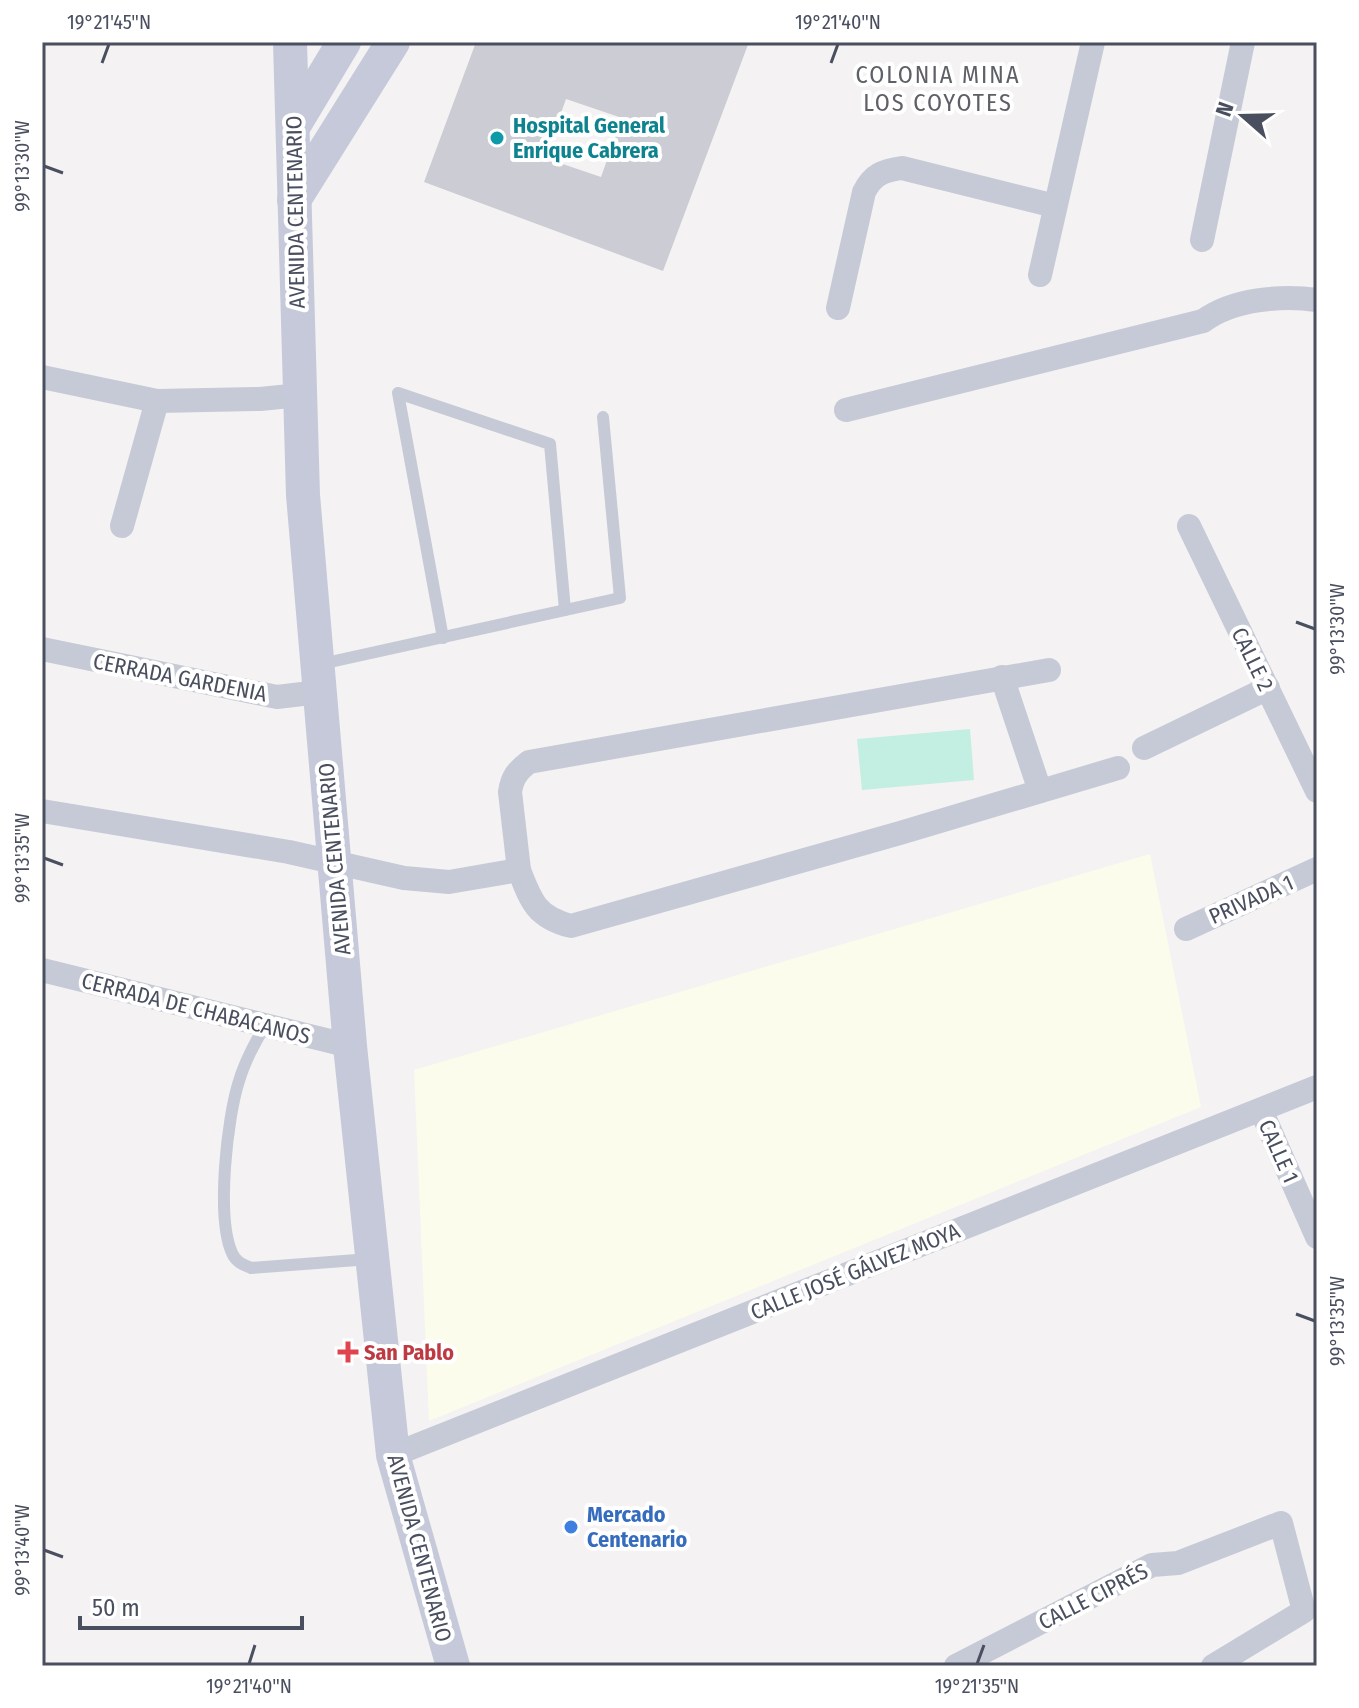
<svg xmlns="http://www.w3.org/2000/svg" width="1359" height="1708" font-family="'Fira Sans Condensed',sans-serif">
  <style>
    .commercial { fill: #fcfced }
    .green { fill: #c2efe1 }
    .building { fill: #cccdd4; fill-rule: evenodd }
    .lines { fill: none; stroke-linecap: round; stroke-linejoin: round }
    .service { stroke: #c6cad6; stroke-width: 12 }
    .minor { stroke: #c6cad6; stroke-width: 24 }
    .secondary { stroke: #c5c9da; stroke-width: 34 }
    .ticks { fill: none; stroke: #4a4f5f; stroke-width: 3 }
    .culture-dot { fill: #0f9aa8; stroke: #fff; stroke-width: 3 }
    .health-dot { fill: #e0444e; stroke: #fff; stroke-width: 3 }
    .shop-dot { fill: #3f7fe0; stroke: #fff; stroke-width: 3 }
    .labels { text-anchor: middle; stroke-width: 8; stroke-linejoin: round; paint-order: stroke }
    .culture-label { font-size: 22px; font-weight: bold; fill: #0d838f; stroke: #fff; text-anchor: start }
    .street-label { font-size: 22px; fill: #4a4f5f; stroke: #fff }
    .health-label { font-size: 22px; font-weight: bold; fill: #be3a42; stroke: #fff; text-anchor: start }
    .shop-label { font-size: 22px; font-weight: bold; fill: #366cbe; stroke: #fff; text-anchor: start }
    .neighbourhood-label { font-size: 24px; letter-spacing: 2px; fill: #5e6067; stroke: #fff }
    .neatline { fill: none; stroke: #4a4f5f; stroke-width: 3 }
    .ticks-label { font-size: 20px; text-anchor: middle; fill: #4a4f5f }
  </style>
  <rect width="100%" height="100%" fill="#f4f2f2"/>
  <path class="commercial" d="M 1150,854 L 1201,1107 L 429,1421 L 414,1070 Z"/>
  <path class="green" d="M 970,729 L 974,780 L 862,790 L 857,739 Z"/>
  <path class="building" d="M 476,42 L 749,42 L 663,271 L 424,182 ZM 566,99 L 622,118 L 601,177 L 545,158 Z"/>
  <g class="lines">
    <g class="service">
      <path d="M 443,638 L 398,393 L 550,444 L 565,610"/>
      <path d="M 321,664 L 620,598 L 603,417"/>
      <path d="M 265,1025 C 255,1043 245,1061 239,1081 C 227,1118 216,1217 232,1253 C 236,1262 242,1264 251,1268 L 370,1259"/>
    </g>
    <g class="minor">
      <path d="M 1202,240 L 1243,42"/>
      <path d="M 1040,275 L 1093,42"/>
      <path d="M 838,308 L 864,192 C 873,174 883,171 902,168 L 1055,206"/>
      <path d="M 42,377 L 157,401 L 260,399 L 300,395"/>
      <path d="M 846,410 L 1203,321 C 1233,299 1281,295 1317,300"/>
      <path d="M 122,526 L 157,401"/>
      <path d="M 1189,526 L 1317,791"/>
      <path d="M 42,649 L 277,697 L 319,692"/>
      <path d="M 1002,677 L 1040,791"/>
      <path d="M 1144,748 L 1268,688"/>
      <path d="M 42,811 L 289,852 L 404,878 L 449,882 L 519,870 L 510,792 C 512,778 517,771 529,762 L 1049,670"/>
      <path d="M 519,870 C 531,901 536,917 571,926 L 900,833 L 1118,768"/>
      <path d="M 1186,929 L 1317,869"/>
      <path d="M 42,970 L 350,1046"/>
      <path d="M 1261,1110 L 1317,1237"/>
      <path d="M 393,1455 L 1317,1087"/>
      <path d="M 956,1666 L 1152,1565 L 1178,1563 L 1281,1523 L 1304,1611 L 1213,1666"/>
    </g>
    <g class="secondary">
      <path d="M 290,42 L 303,495 L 350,1046 L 393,1455 L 453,1666"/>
      <path d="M 293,127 L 344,42"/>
      <path d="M 294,200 L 393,42"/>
    </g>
  </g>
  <path class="ticks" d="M 102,63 L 109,44M 831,63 L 838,44M 44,166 L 63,173M 1296,622 L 1315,629M 44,858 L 63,865M 1296,1314 L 1315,1321M 44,1550 L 63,1557M 249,1664 L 255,1645M 977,1664 L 984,1645"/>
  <circle class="culture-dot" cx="497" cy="138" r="8"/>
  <path class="health-dot" d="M344 1340h8v8h8v8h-8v8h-8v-8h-8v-8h8z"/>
  <circle class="shop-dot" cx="571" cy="1527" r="8"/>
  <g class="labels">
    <g class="culture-label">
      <text x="513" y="133">Hospital General<tspan x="513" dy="25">Enrique Cabrera</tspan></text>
    </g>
    <g class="street-label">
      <text transform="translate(295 212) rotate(-91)" y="8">AVENIDA CENTENARIO</text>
      <text transform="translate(1253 659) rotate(64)" y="8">CALLE 2</text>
      <text transform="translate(180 677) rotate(11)" y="8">CERRADA GARDENIA</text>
      <text transform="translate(334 859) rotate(-95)" y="8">AVENIDA CENTENARIO</text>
      <text transform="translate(1251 899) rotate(-24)" y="8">PRIVADA 1</text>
      <text transform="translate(196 1008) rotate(14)" y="8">CERRADA DE CHABACANOS</text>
      <text transform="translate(1279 1151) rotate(66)" y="8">CALLE 1</text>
      <text transform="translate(855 1271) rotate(-22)" y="8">CALLE JOSÉ GÁLVEZ MOYA</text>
      <text transform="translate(420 1548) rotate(75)" y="8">AVENIDA CENTENARIO</text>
      <text transform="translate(1093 1596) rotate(-27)" y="8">CALLE CIPRÉS</text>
    </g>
    <g class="health-label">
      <text x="364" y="1360">San Pablo</text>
    </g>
    <g class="shop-label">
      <text x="587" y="1522">Mercado<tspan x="587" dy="25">Centenario</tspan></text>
    </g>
    <g class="neighbourhood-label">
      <text x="938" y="83">COLONIA MINA<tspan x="938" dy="28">LOS COYOTES</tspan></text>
    </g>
  </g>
  <rect width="1359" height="1708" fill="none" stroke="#ffffff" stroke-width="88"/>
  <g transform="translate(1243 116) rotate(290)" stroke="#ffffff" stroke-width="6" paint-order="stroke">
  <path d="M0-6L14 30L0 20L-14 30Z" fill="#4a4f5f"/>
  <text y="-12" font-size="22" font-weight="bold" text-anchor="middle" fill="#4a4f5f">N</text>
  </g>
  <path d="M80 1616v12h222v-12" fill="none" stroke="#4a4f5f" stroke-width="4"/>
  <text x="92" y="1616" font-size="24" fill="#4a4f5f" stroke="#ffffff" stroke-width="6" paint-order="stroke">50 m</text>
  <rect x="44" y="44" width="1271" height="1620" class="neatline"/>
  <g class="ticks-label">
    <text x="109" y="29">19°21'45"N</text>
    <text x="838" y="29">19°21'40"N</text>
    <text transform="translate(22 166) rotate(-90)" y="7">99°13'30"W</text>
    <text transform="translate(1337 629) rotate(-90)" y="7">99°13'30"W</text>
    <text transform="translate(22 858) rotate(-90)" y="7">99°13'35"W</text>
    <text transform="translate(1337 1321) rotate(-90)" y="7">99°13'35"W</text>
    <text transform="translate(22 1550) rotate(-90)" y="7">99°13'40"W</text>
    <text x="249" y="1693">19°21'40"N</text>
    <text x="977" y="1693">19°21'35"N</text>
  </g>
</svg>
